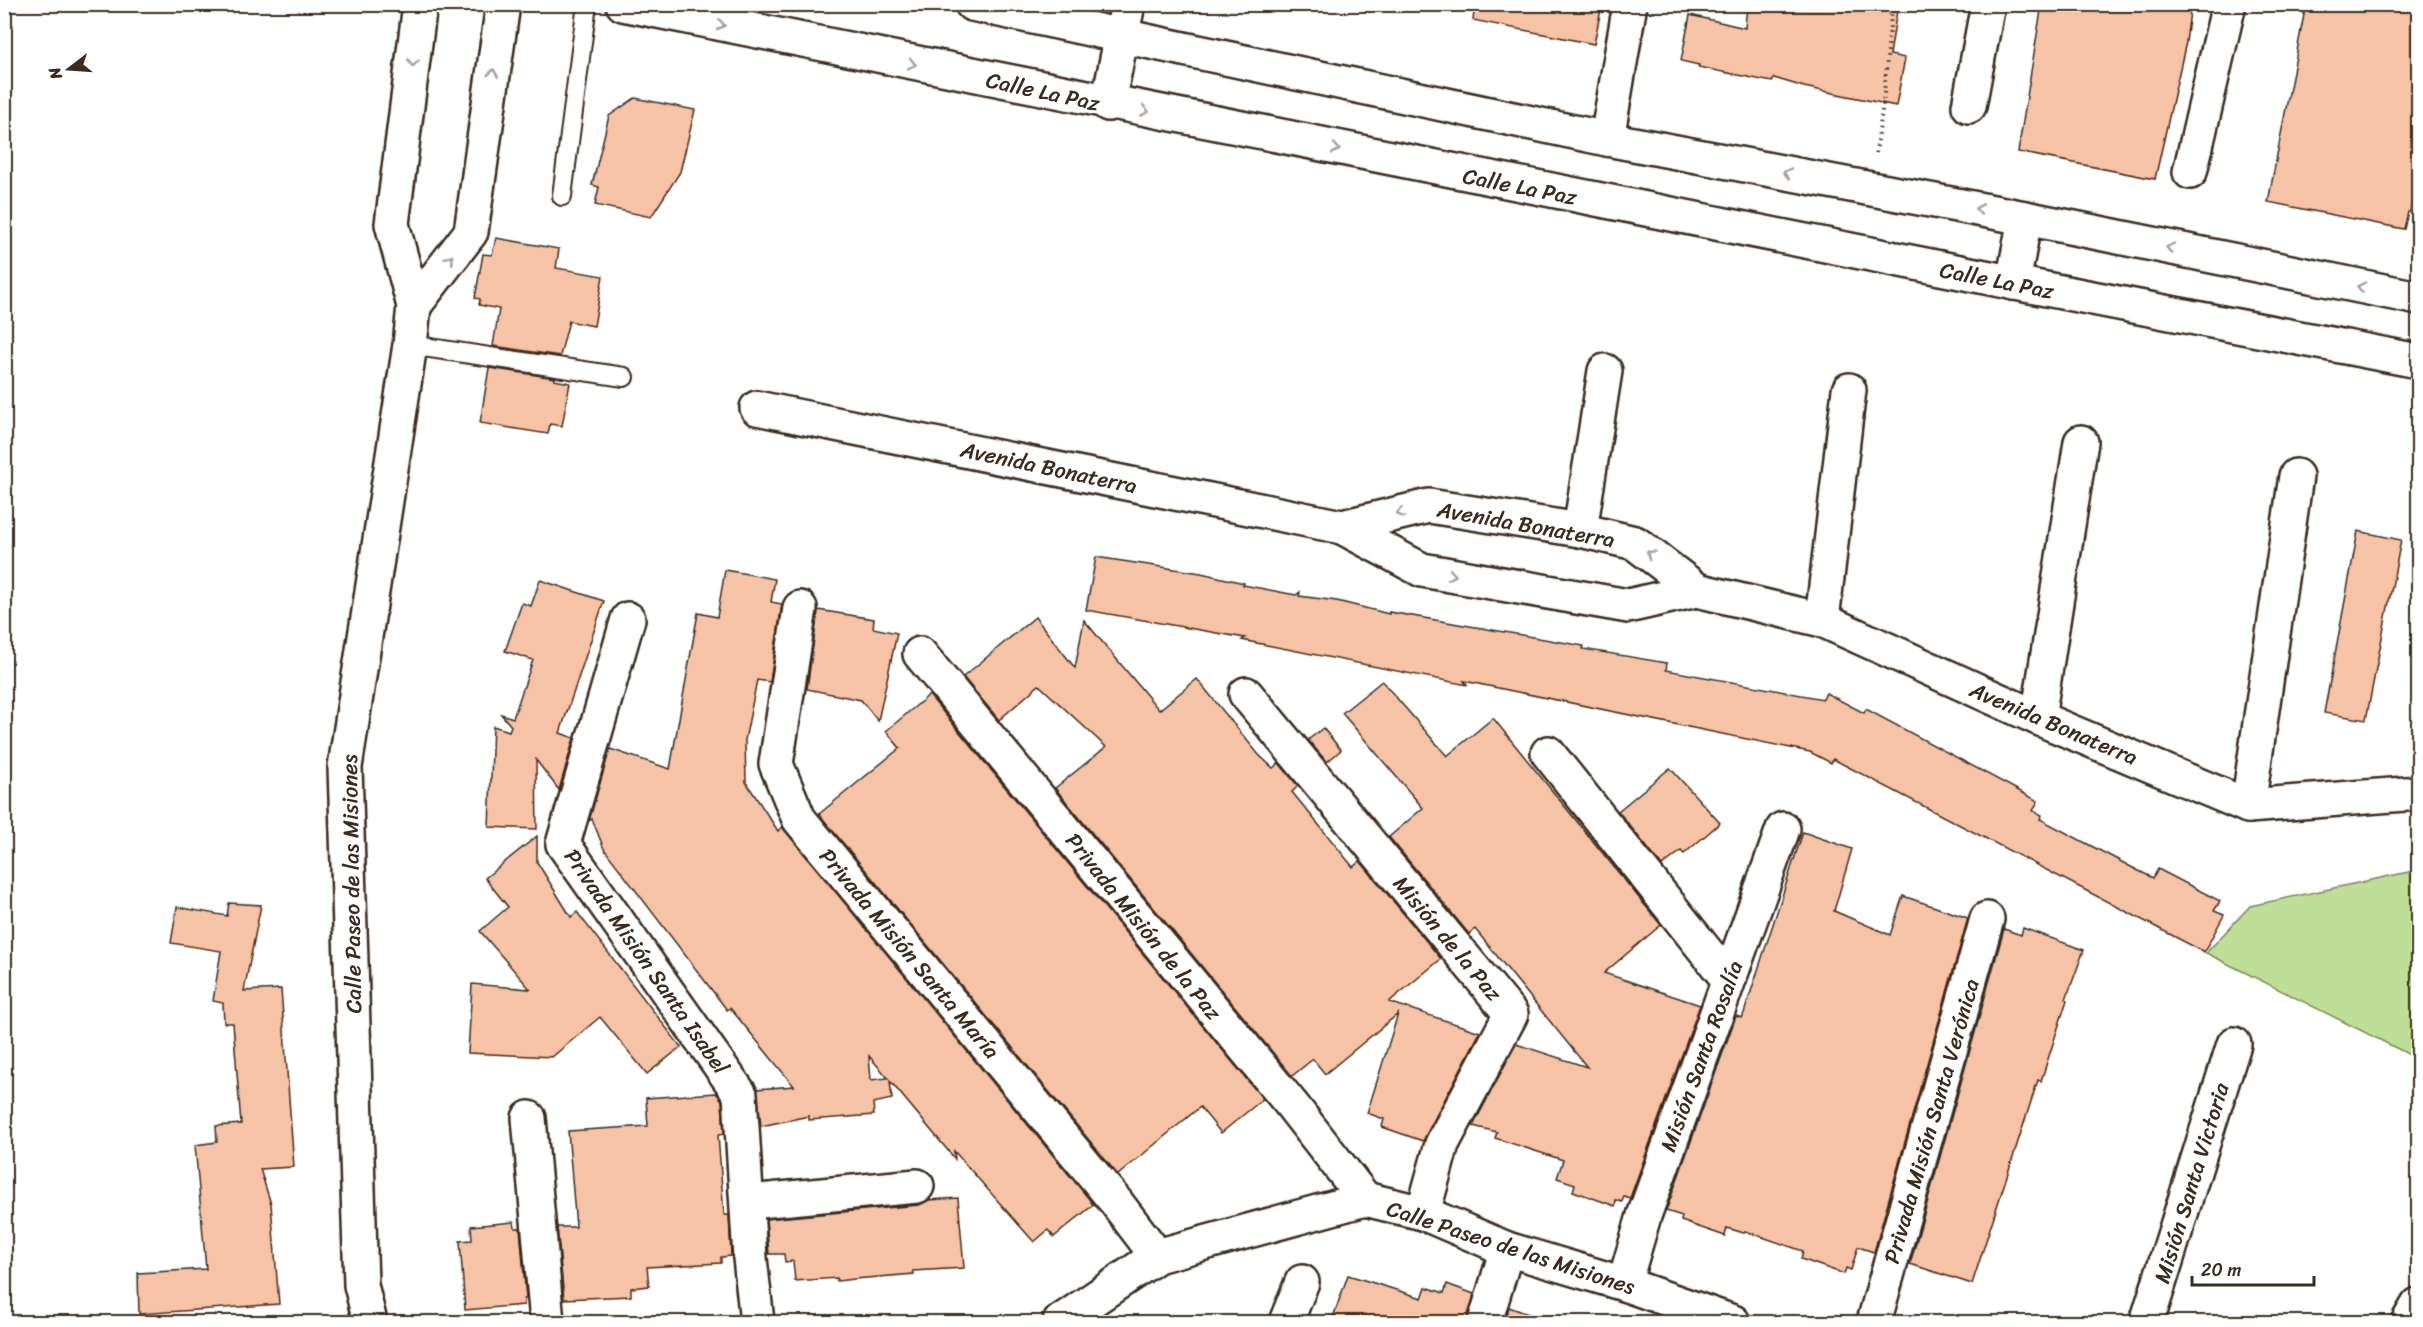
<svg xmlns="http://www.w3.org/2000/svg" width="2423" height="1327" font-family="Sriracha,sans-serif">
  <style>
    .green { fill: #bfde97; stroke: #7d845a; stroke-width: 1.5 }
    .building { fill: #f6c3a7; stroke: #3b2a1e; stroke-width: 1.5; fill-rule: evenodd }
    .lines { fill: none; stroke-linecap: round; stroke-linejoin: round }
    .service-casing { stroke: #3b2a1e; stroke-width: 22 }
    .minor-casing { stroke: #3b2a1e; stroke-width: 38 }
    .tertiary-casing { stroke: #3b2a1e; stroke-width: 38 }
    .secondary-casing { stroke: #3b2a1e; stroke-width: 38 }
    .path { stroke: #3b2a1e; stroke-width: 4; stroke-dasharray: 1.5 4.5; stroke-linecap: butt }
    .service { stroke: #fff; stroke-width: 18 }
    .minor { stroke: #fff; stroke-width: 33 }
    .tertiary { stroke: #fff; stroke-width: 33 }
    .secondary { stroke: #fff; stroke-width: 33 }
    .oneway { stroke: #a79f9a }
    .labels { text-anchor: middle; stroke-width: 5; stroke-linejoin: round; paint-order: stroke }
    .street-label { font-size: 22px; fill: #3b2a1e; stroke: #fff }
  </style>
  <rect width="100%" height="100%" fill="#fff"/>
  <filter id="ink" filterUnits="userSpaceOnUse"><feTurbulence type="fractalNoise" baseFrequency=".0167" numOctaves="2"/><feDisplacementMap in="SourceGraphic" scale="12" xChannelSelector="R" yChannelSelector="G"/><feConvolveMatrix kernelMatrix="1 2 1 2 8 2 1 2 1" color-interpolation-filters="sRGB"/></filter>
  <g filter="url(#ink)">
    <path class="green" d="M 2418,870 L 2418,1059 L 2206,953 L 2250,906 Z"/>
    <g class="building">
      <path d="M 1475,4 L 1602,4 L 1594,44 L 1473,20 Z"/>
      <path d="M 1747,4 L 1898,4 L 1890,55 L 1905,58 L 1896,106 L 1804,87 L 1774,78 L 1772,82 L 1698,67 L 1699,65 L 1681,61 L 1690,15 L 1745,28 Z"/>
      <path d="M 2042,4 L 2191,4 L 2186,42 L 2155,179 L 2018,152 Z"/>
      <path d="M 2306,4 L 2418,4 L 2418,160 L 2410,212 L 2408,212 L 2404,229 L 2268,202 Z"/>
      <path d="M 635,98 L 695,110 L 680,172 L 651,217 L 595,205 L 599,187 L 592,185 L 609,116 Z"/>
      <path d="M 496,238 L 559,249 L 556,268 L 603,276 L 594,326 L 569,321 L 560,356 L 493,346 L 499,309 L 479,305 L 480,299 L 475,298 L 483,254 L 492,255 Z"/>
      <path d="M 489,368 L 555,378 L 554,380 L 570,383 L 562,426 L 550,424 L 548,434 L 480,423 Z"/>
      <path d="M 2358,531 L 2401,540 L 2366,720 L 2324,713 Z"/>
      <path d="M 1096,557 L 1201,573 L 1244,583 L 1243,585 L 1285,593 L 1296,595 L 1300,592 L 1299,596 L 1337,601 L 1389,614 L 1389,612 L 1584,646 L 1583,649 L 1667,663 L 1666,670 L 1823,699 L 1826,693 L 1864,713 L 1866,709 L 2038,801 L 2033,811 L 2042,815 L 2040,819 L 2133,868 L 2153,878 L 2158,869 L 2220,901 L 2214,911 L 2224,915 L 2204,952 L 1833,759 L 1831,763 L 1810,752 L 1464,681 L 1467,685 L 1242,640 L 1245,638 L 1086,610 Z"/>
      <path d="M 725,570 L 775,579 L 771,602 L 782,604 L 770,682 L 757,680 L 745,740 L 746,782 L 778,831 L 782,827 L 1089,1199 L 1093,1205 L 1054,1237 L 1048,1230 L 1034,1242 L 954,1151 L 955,1159 L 890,1081 L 892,1099 L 873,1103 L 874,1115 L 809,1120 L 809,1116 L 761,1126 L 757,1089 L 794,1086 L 730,1008 L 727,1010 L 604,849 L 592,819 L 589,821 L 610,749 L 670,769 L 698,613 L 717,617 ZM 869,1056 L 888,1078 L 871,1080 Z"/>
      <path d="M 540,580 L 604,601 L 560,733 L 574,738 L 559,790 L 536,760 L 537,829 L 489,827 L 493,726 L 509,731 L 511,726 L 501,714 L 513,718 L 533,660 L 505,651 L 522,603 L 531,606 Z"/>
      <path d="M 818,610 L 874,619 L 873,628 L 897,633 L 878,721 L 861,700 L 807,689 Z"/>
      <path d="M 1035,617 L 1075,668 L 1084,620 L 1159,710 L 1197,679 L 1259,755 L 1273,768 L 1279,763 L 1298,786 L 1292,792 L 1353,867 L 1360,861 L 1441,959 L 1389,1002 L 1480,1032 L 1423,1141 L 1382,1127 L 1384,1119 L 1367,1113 L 1398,1014 L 1325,1074 L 1313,1059 L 1292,1076 L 1055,788 L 1106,747 L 1039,685 L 999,720 L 963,677 Z"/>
      <path d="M 1382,681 L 1447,756 L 1493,718 L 1661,925 L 1604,973 L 1700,1005 L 1630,1198 L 1624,1196 L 1622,1202 L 1616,1200 L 1615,1206 L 1573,1191 L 1575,1184 L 1557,1178 L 1563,1160 L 1495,1138 L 1497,1132 L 1473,1126 L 1516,1044 L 1587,1067 L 1475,929 L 1469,934 L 1389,837 L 1423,808 L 1342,713 Z"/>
      <path d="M 929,695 L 1263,1099 L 1221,1133 L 1200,1107 L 1118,1175 L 819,814 L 900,748 L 886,731 Z"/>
      <path d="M 1323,728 L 1341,750 L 1327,762 L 1308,740 Z"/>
      <path d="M 1670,768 L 1720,823 L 1684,854 L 1681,851 L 1662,866 L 1618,811 Z"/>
      <path d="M 1803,832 L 1852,849 L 1834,911 L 1890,935 L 1903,896 L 1968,918 L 1874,1252 L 1858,1247 L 1851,1270 L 1846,1268 L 1844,1274 L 1801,1259 L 1803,1251 L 1745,1231 L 1744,1233 L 1727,1228 L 1725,1236 L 1681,1221 L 1682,1216 L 1666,1211 L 1736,1016 L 1742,1018 L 1744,1013 Z"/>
      <path d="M 537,836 L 537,862 L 571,917 L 577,912 L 681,1047 L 647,1074 L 600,1017 L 552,1057 L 468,1053 L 472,984 L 530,989 L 480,931 L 508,907 L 485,878 Z"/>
      <path d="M 229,903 L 261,905 L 244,991 L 281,989 L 294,1167 L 260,1169 L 271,1204 L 279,1304 L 139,1314 L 138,1273 L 206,1269 L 195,1145 L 217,1142 L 216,1126 L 241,1124 L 233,1023 L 224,1023 L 223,1003 L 213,1001 L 221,951 L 171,943 L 177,907 L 227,916 Z"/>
      <path d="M 2023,928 L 2084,950 L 2066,999 L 2067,1000 L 2041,1081 L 2038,1080 L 1972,1284 L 1910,1264 L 2004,929 L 2021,935 Z"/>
      <path d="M 716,1093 L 722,1100 L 724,1134 L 718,1135 L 724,1215 L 729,1215 L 731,1256 L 721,1257 L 721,1263 L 647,1267 L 649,1286 L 631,1288 L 631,1296 L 564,1299 L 557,1227 L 576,1227 L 568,1131 L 648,1126 L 646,1098 Z"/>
      <path d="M 958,1198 L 964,1268 L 913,1271 L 914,1274 L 855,1279 L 837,1281 L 837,1278 L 795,1281 L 793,1261 L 785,1262 L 784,1254 L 769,1254 L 766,1219 L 919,1205 L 929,1200 Z"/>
      <path d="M 514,1222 L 515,1228 L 520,1228 L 526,1299 L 524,1299 L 524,1305 L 465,1310 L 460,1241 L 472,1240 L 471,1226 Z"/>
      <path d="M 1348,1275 L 1422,1298 L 1426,1287 L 1444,1293 L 1447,1284 L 1474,1294 L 1467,1323 L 1331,1323 Z"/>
      <path d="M 1509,1307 L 1542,1319 L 1541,1323 L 1504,1323 Z"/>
    </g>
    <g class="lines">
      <g class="service-casing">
        <g id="service">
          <path d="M 562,196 L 587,4"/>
          <path d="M 410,345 L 624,377"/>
        </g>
      </g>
      <g class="minor-casing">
        <g id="minor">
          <path d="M 1108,104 L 1128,4"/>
          <path d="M 1969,106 L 1988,4"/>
          <path d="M 1607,139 L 1630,4"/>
          <path d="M 2190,172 L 2229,4"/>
          <path d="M 757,408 L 1342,527"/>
          <path d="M 1580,530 L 1605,371"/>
          <path d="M 800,608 L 776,764 L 799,819 L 1116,1202 L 1157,1256"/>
          <path d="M 628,619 L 563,844 L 740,1094 L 750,1258 L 757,1322"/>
          <path d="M 1822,620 L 1849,390"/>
          <path d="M 920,654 L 1291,1104 L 1365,1199"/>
          <path d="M 1246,694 L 1511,1014 L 1442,1144 L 1423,1213"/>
          <path d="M 2038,718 L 2081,442"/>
          <path d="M 1548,753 L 1728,979"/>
          <path d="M 2248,806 L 2296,476"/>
          <path d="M 529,1118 L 547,1322"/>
          <path d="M 748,1202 L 917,1186"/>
          <path d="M 1624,1284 L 1644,1216 L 1783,829"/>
          <path d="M 1286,1322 L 1302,1282"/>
          <path d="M 1485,1322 L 1507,1249"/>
          <path d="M 1874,1322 L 1987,919"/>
          <path d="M 2147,1322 L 2234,1044"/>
          <path d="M 2408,1322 L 2418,1305"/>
        </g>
      </g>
      <g class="tertiary-casing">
        <g id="tertiary">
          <path d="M 2013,283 L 2025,218"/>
          <path d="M 414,306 L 471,232 L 503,4"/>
          <path d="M 1342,527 L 1429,506 L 1580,530 L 1635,543 L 1697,590 L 1822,620 L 2038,718 L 2248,806 L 2418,793"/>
          <path d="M 1342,527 L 1422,570 L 1628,606 L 1697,590"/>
          <path d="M 370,1322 L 361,1285 L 345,767 L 410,345 L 414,306 L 392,224 L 420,4"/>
          <path d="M 1060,1322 L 1157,1256 L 1365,1199 L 1423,1213 L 1507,1249 L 1624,1284 L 1733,1322"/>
        </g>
      </g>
      <g class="secondary-casing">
        <g id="secondary">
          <path d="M 623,4 C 1221,127 1819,246 2418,361"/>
          <path d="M 972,4 L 1607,139 L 2025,218 L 2418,298"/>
        </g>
      </g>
      <path class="path" d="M 1876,153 L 1883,104 L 1892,4"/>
      <use href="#service" class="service"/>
      <use href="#minor" class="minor"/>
      <use href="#tertiary" class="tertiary"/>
      <use href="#secondary" class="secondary"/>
    </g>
    <defs><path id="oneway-chevron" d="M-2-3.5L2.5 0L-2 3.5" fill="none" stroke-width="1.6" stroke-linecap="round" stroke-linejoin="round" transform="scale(1.5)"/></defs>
    <g class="oneway">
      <use href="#oneway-chevron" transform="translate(721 25) rotate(12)"/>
      <use href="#oneway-chevron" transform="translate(413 63) rotate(97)"/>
      <use href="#oneway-chevron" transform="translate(912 64) rotate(12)"/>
      <use href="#oneway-chevron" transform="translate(493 73) rotate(-82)"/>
      <use href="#oneway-chevron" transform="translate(1145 111) rotate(11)"/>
      <use href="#oneway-chevron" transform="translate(1336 149) rotate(11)"/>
      <use href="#oneway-chevron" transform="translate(1787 173) rotate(-169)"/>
      <use href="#oneway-chevron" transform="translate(1979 209) rotate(-170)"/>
      <use href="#oneway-chevron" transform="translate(2170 248) rotate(-168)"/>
      <use href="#oneway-chevron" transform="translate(450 259) rotate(-52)"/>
      <use href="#oneway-chevron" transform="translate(2361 287) rotate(-168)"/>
      <use href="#oneway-chevron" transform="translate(1400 513) rotate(166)"/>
      <use href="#oneway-chevron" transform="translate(1650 554) rotate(-143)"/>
      <use href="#oneway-chevron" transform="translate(1452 575) rotate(10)"/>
    </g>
  </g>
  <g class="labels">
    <g class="street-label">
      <text transform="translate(1043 91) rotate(12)" y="8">Calle La Paz</text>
      <text transform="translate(1520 186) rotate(11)" y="8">Calle La Paz</text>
      <text transform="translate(1997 280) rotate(11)" y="8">Calle La Paz</text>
      <text transform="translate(1049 467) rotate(12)" y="8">Avenida Bonaterra</text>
      <text transform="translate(1526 524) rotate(10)" y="8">Avenida Bonaterra</text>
      <text transform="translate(2054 723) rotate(23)" y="8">Avenida Bonaterra</text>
      <text transform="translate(351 884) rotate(-91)" y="8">Calle Paseo de las Misiones</text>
      <text transform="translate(1144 926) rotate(51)" y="8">Privada Misión de la Paz</text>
      <text transform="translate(1448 938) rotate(50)" y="8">Misión de la Paz</text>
      <text transform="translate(910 953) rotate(50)" y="8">Privada Misión Santa María</text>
      <text transform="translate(647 961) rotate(55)" y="8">Privada Misión Santa Isabel</text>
      <text transform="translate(1701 1056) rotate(-70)" y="8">Misión Santa Rosalía</text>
      <text transform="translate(1931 1121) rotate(-74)" y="8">Privada Misión Santa Verónica</text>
      <text transform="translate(2191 1183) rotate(-73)" y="8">Misión Santa Victoria</text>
      <text transform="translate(1511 1247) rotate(18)" y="8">Calle Paseo de las Misiones</text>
    </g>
  </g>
  <rect width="2423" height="1327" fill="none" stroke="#fff" stroke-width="24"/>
  <rect x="12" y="12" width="2399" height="1303" fill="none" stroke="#3b2a1e" stroke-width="2" filter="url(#ink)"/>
  <g transform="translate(69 69) rotate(253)" stroke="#ffffff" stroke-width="4.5" paint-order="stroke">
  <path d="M0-4.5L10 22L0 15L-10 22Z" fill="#3b2a1e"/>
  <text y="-9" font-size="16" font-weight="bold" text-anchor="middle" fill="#3b2a1e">N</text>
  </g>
  <path d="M2192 1276v9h122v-9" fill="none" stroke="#3b2a1e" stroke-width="3"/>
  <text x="2201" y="1276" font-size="18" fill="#3b2a1e" stroke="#ffffff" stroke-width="4.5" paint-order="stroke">20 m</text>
</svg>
